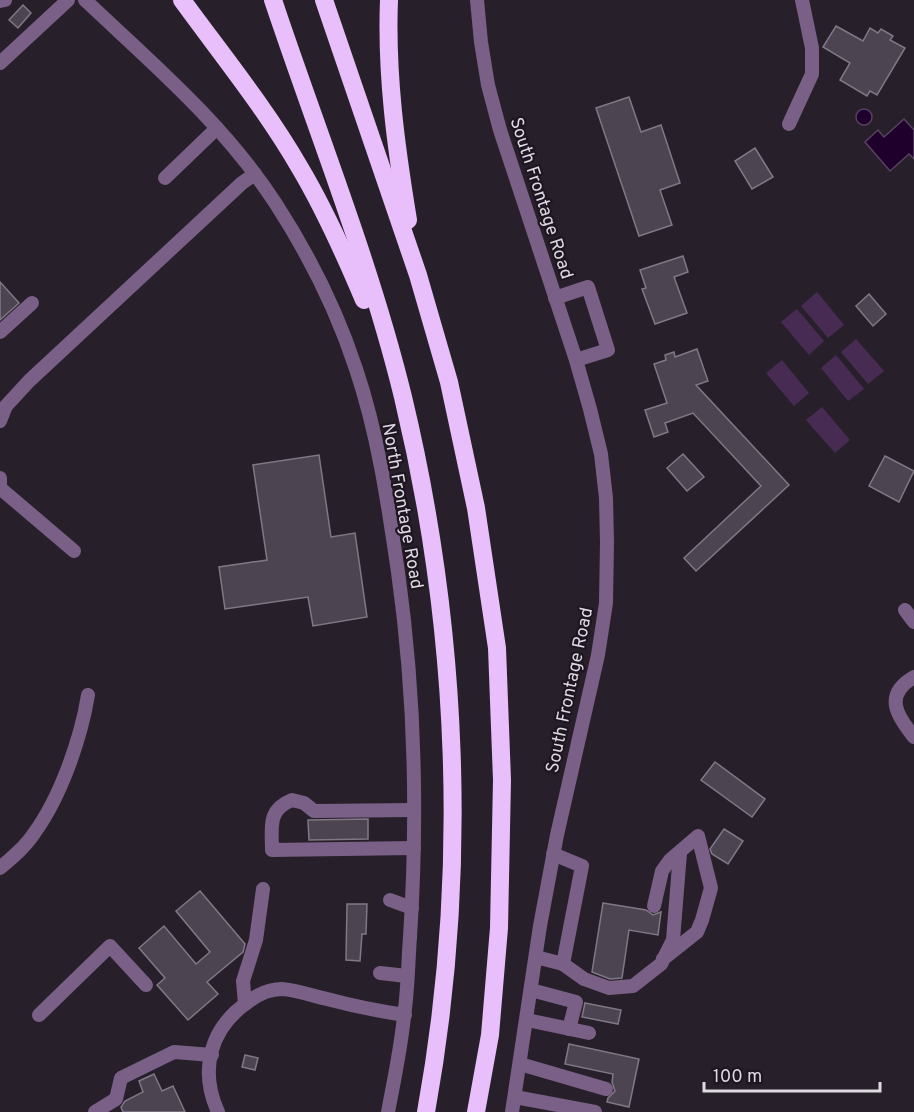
<svg xmlns="http://www.w3.org/2000/svg" width="914" height="1112" font-family="Overpass,sans-serif">
  <style>
    .green { fill: #472b53 }
    .water { fill: #1f002c; stroke: #594163; stroke-width: 1.5 }
    .building { fill: #4d4451; stroke: #817885; stroke-width: 1.5 }
    .lines { fill: none; stroke-linecap: round; stroke-linejoin: round }
    .minor { stroke: #7a5f86; stroke-width: 14 }
    .highway { stroke: #e8bffa; stroke-width: 18 }
    .labels { text-anchor: middle; stroke-width: 4.5; stroke-linejoin: round; paint-order: stroke }
    .street-label { font-size: 18px; fill: #dfdae2; stroke: #1e1621 }
  </style>
  <rect width="100%" height="100%" fill="#27202b"/>
  <g class="green">
    <path d="M 817,292 L 844,325 L 828,338 L 801,306 Z"/>
    <path d="M 797,309 L 824,341 L 809,355 L 781,322 Z"/>
    <path d="M 856,339 L 884,371 L 868,384 L 841,352 Z"/>
    <path d="M 836,355 L 864,389 L 848,401 L 821,368 Z"/>
    <path d="M 782,360 L 809,393 L 794,406 L 766,373 Z"/>
    <path d="M 822,407 L 850,440 L 835,453 L 806,420 Z"/>
  </g>
  <g class="water">
    <circle cx="864" cy="117" r="8"/>
    <path d="M 904,119 L 914,130 L 914,159 L 909,154 L 890,171 L 865,142 L 878,130 L 884,137 Z"/>
  </g>
  <g class="building">
    <path d="M 23,5 L 31,13 L 18,28 L 9,20 Z"/>
    <path d="M 836,26 L 863,41 L 870,28 L 878,33 L 881,29 L 893,36 L 890,40 L 905,48 L 877,95 L 870,91 L 867,96 L 840,80 L 850,63 L 823,47 Z"/>
    <path d="M 629,97 L 641,132 L 661,125 L 680,183 L 660,190 L 672,225 L 639,236 L 596,108 Z"/>
    <path d="M 755,148 L 773,177 L 752,189 L 735,161 Z"/>
    <path d="M 683,256 L 688,272 L 674,277 L 687,313 L 655,324 L 642,289 L 646,288 L 640,270 Z"/>
    <path d="M 0,282 L 19,303 L 0,320 Z"/>
    <path d="M 869,294 L 886,314 L 873,326 L 856,306 Z"/>
    <path d="M 697,349 L 708,381 L 696,385 L 789,485 L 696,571 L 684,558 L 761,486 L 693,413 L 665,423 L 668,432 L 654,437 L 645,410 L 667,403 L 654,364 L 666,360 L 665,355 L 674,352 L 675,357 Z"/>
    <path d="M 683,454 L 704,477 L 687,491 L 667,468 Z"/>
    <path d="M 319,455 L 331,537 L 355,533 L 367,617 L 313,626 L 308,597 L 225,609 L 219,567 L 267,560 L 253,465 Z"/>
    <path d="M 885,456 L 914,471 L 899,502 L 869,486 Z"/>
    <path d="M 715,762 L 765,799 L 752,817 L 701,780 Z"/>
    <path d="M 368,819 L 368,839 L 309,840 L 308,820 Z"/>
    <path d="M 724,829 L 743,841 L 728,864 L 712,854 L 710,849 Z"/>
    <path d="M 200,891 L 245,944 L 243,952 L 207,982 L 218,994 L 188,1020 L 157,985 L 165,978 L 139,948 L 164,926 L 196,964 L 210,952 L 176,911 Z"/>
    <path d="M 603,903 L 646,910 L 653,915 L 661,912 L 658,935 L 629,930 L 622,978 L 610,979 L 592,972 Z"/>
    <path d="M 347,904 L 367,904 L 366,934 L 362,934 L 360,961 L 346,960 Z"/>
    <path d="M 585,1003 L 621,1010 L 618,1024 L 582,1017 Z"/>
    <path d="M 569,1044 L 639,1059 L 629,1107 L 607,1102 L 608,1098 L 615,1091 L 612,1082 L 613,1074 L 565,1064 Z"/>
    <path d="M 245,1055 L 258,1058 L 255,1070 L 242,1067 Z"/>
    <path d="M 154,1074 L 162,1091 L 173,1086 L 185,1112 L 123,1112 L 121,1107 L 125,1101 L 143,1092 L 139,1081 Z"/>
  </g>
  <g class="lines">
    <g class="minor">
      <path d="M 85,0 C 153,64 225,125 276,204 C 309,255 337,311 356,369 C 378,434 388,504 398,572 C 415,693 418,814 410,937 C 408,963 408,990 404,1016 C 401,1048 394,1080 388,1112"/>
      <path d="M 477,0 L 481,42 L 488,85 L 500,130 L 576,360 L 590,409 L 601,454 L 606,498 L 607,542 L 606,603 L 598,655 L 557,835 L 540,926 L 512,1112"/>
      <path d="M 0,1 L 5,0"/>
      <path d="M 0,63 L 68,0"/>
      <path d="M 789,124 L 812,74 L 812,48 L 802,0"/>
      <path d="M 165,178 L 217,128"/>
      <path d="M 555,298 L 588,287 L 608,350 L 576,360"/>
      <path d="M 0,332 L 32,303"/>
      <path d="M 0,421 L 6,406 L 29,381 L 242,183 L 255,174"/>
      <path d="M 0,478 L 0,488 L 74,551"/>
      <path d="M 905,610 L 914,622"/>
      <path d="M 914,677 C 883,695 897,716 914,737"/>
      <path d="M 414,810 L 314,811 L 304,803 L 292,800 C 267,810 272,827 272,850 L 414,848"/>
      <path d="M 0,868 C 13,857 26,846 35,832 C 61,796 81,738 88,695"/>
      <path d="M 390,900 L 412,908"/>
      <path d="M 654,906 L 662,871 L 670,860 L 698,836 L 711,888 L 702,920 L 697,932 L 663,959"/>
      <path d="M 536,957 L 563,964 L 582,866 L 553,854"/>
      <path d="M 563,964 L 584,979 L 609,988 L 633,986 L 661,964 L 673,940 L 680,853"/>
      <path d="M 380,973 L 407,976"/>
      <path d="M 531,990 L 576,1002 L 569,1029"/>
      <path d="M 245,1004 L 243,981 L 256,940 L 263,889"/>
      <path d="M 39,1015 L 110,946 L 146,985"/>
      <path d="M 527,1020 L 589,1033"/>
      <path d="M 520,1064 L 606,1089"/>
      <path d="M 515,1097 L 595,1112"/>
      <path d="M 95,1112 L 116,1099 L 121,1078 L 174,1052 L 212,1055"/>
      <path d="M 218,1112 C 199,1070 210,1028 248,1002 C 257,995 270,989 282,989 C 297,990 313,996 327,999 C 353,1006 378,1011 405,1015"/>
    </g>
    <g class="highway">
      <path d="M 182,0 C 222,55 266,109 300,168 C 325,210 345,255 364,300"/>
      <path d="M 273,0 C 317,132 370,262 403,397 C 459,630 469,876 426,1112"/>
      <path d="M 324,0 L 418,275 L 449,382 L 476,508 L 497,648 L 502,780 L 499,928 L 490,1035 L 476,1112"/>
      <path d="M 389,0 C 386,74 396,147 408,220"/>
    </g>
  </g>
  <g class="labels">
    <g class="street-label">
      <text transform="translate(542 198) rotate(72)" y="6">South Frontage Road</text>
      <text transform="translate(403 506) rotate(80)" y="6">North Frontage Road</text>
      <text transform="translate(569 690) rotate(-78)" y="6">South Frontage Road</text>
    </g>
  </g>
  <path d="M704 1082v9h176v-9" fill="none" stroke="#dfdae2" stroke-width="3"/>
  <text x="713" y="1082" font-size="18" fill="#dfdae2" stroke="#1e1621" stroke-width="4.5" paint-order="stroke">100 m</text>
</svg>
